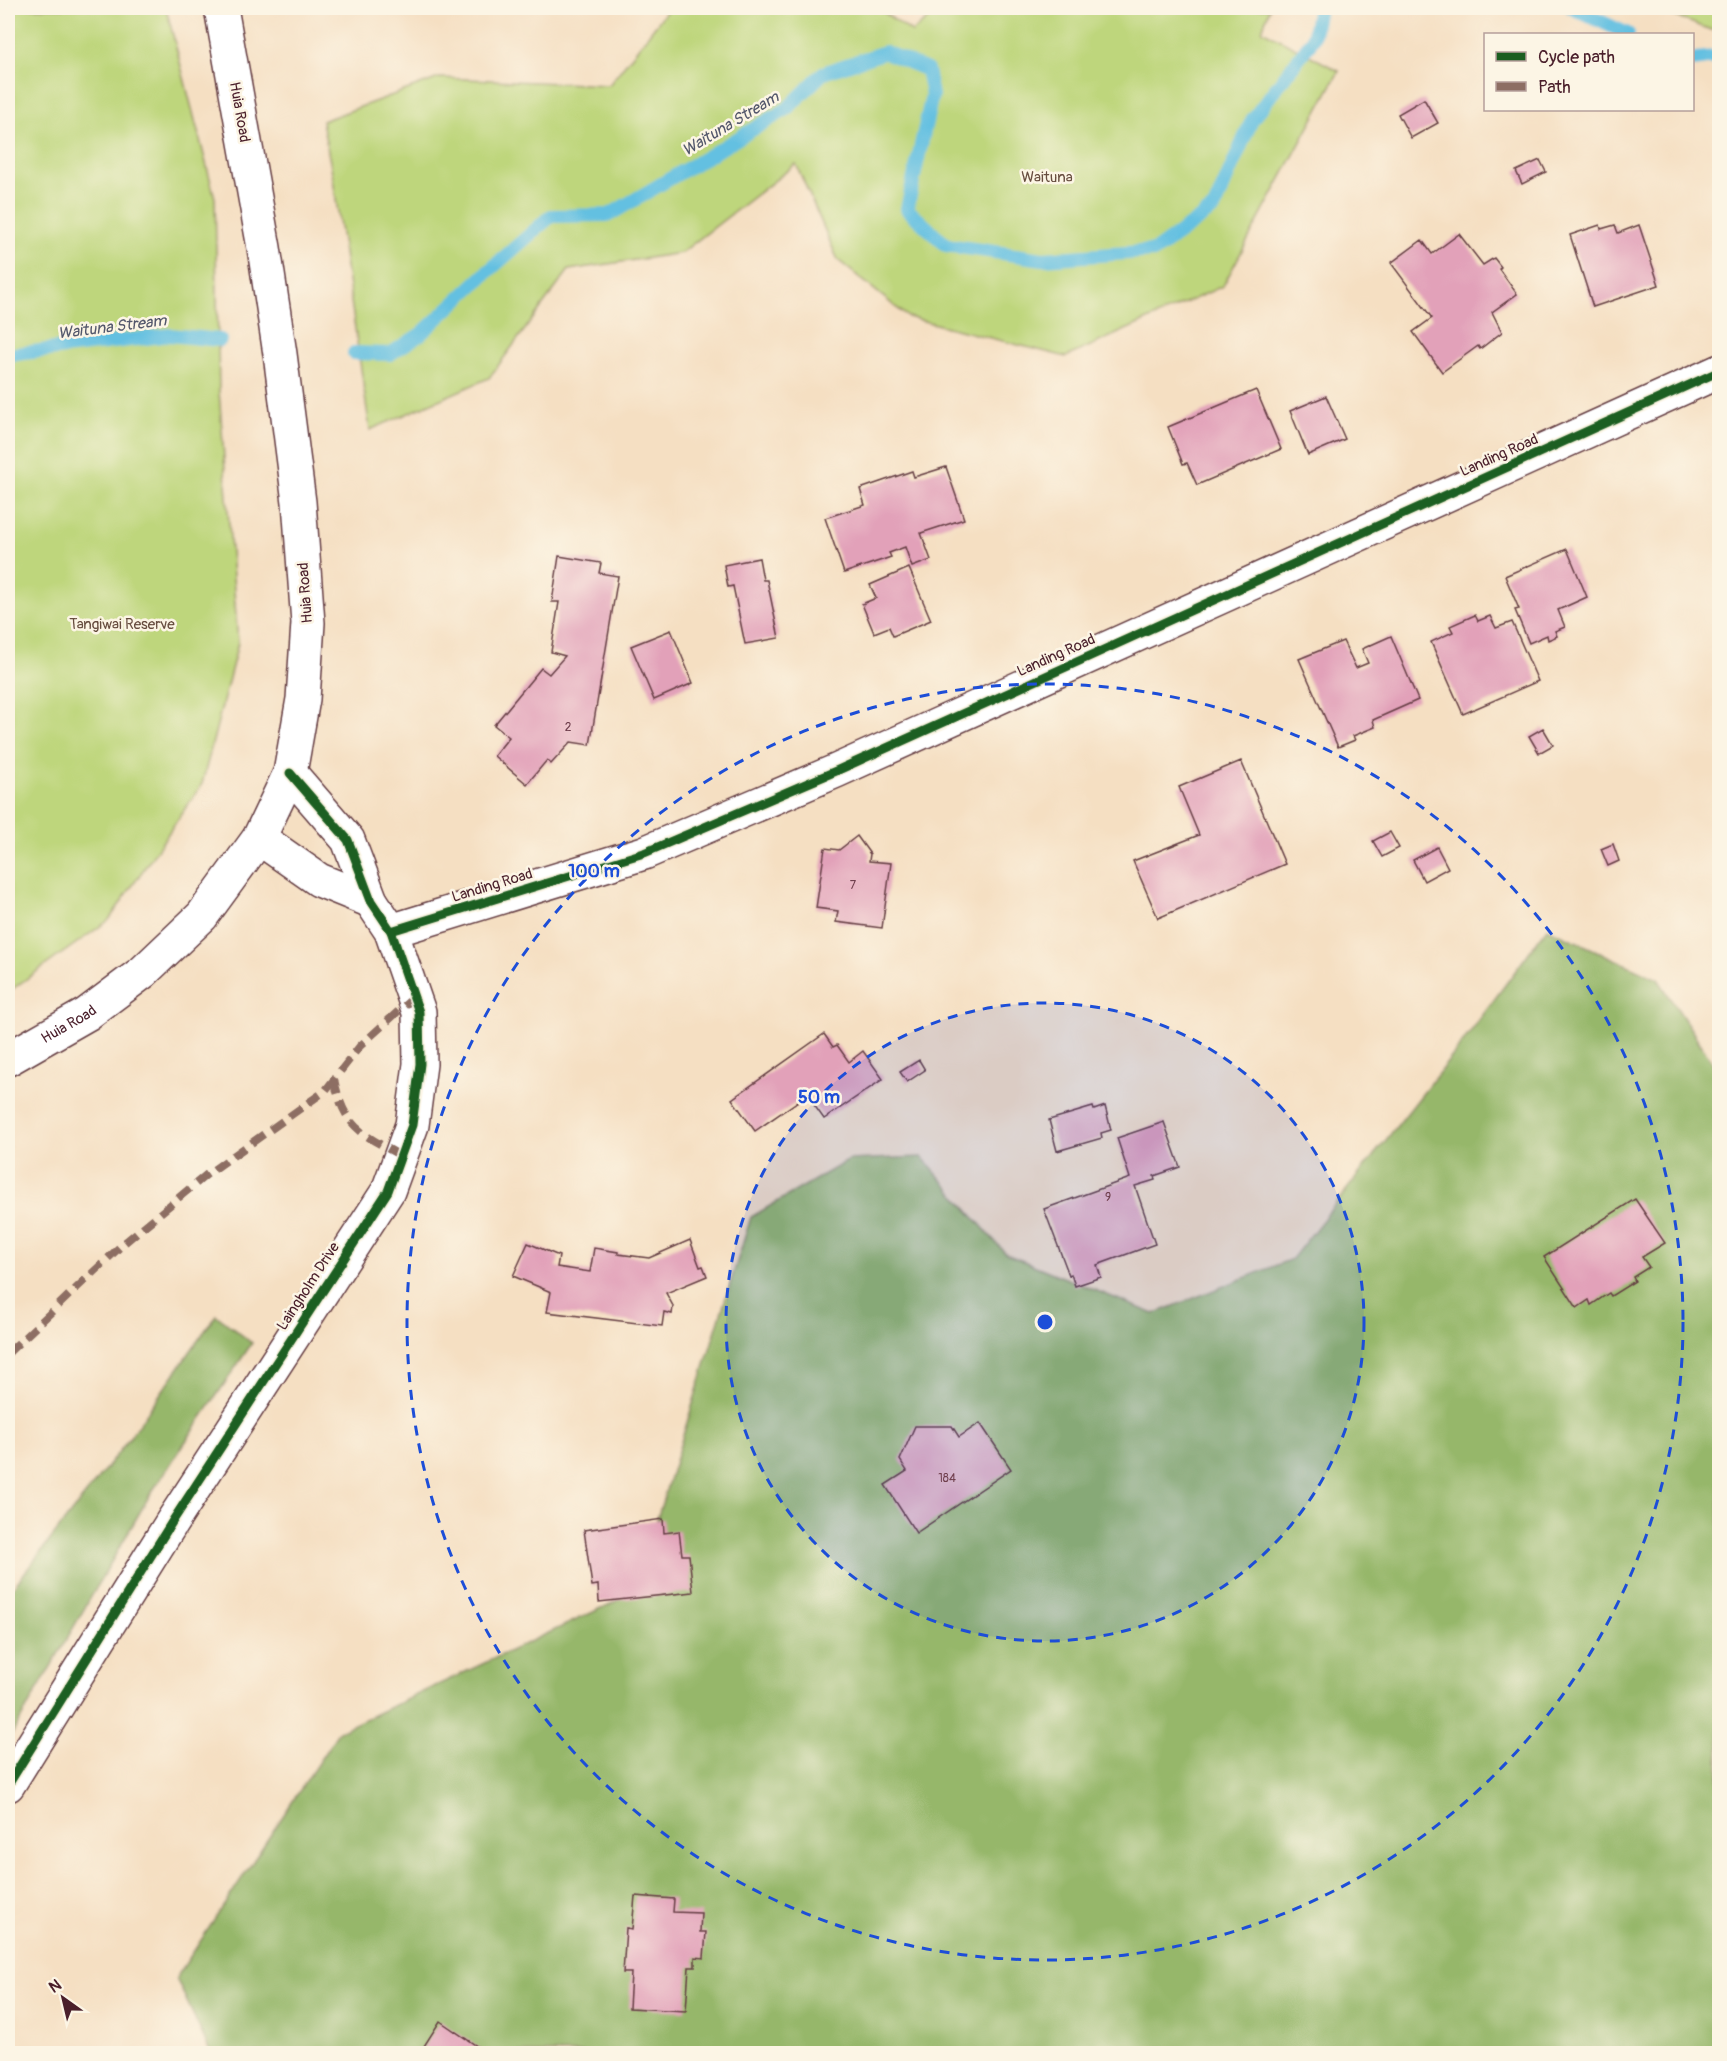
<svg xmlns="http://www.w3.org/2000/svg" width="1727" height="2061" font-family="Pangolin,sans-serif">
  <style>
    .green { fill: #bed67b; stroke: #847a53; stroke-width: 1.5 }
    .forest { fill: #96b76b; stroke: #706b4b; stroke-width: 1.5 }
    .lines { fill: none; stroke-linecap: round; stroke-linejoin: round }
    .stream { stroke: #63c0e1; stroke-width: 14 }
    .building { fill: #e2a1b9 }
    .minor-casing { stroke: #643c42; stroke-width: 36 }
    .tertiary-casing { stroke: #643c42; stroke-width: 36 }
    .secondary-casing { stroke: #643c42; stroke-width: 36 }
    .minor { stroke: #fff; stroke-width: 33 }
    .tertiary { stroke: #fff; stroke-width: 33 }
    .secondary { stroke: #fff; stroke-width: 33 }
    .quiet { stroke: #8d6e63; stroke-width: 8; stroke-dasharray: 15 8; stroke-linecap: butt }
    .cycleway-casing { stroke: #fcf5e5; stroke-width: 13 }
    .cycleway { stroke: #1b5e20; stroke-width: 9 }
    .ring { fill: none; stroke: #1d4ed8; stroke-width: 3; stroke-dasharray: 10 8 }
    .labels { text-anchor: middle; stroke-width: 5; stroke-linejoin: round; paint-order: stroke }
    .number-label { font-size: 12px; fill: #70404e }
    .street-label { font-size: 15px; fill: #4a1f2b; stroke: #fcf5e5 }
    .park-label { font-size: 15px; fill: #674d3f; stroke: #fcf5e5 }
    .water-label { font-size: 16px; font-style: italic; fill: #53576b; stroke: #fcf5e5 }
    .centre { fill: #1d4ed8; stroke: #fcf5e5; stroke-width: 3 }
    .ring-label { font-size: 18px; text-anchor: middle; font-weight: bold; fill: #1d4ed8; stroke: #fcf5e5; stroke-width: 5; stroke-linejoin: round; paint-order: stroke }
  </style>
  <rect width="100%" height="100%" fill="#fcf5e5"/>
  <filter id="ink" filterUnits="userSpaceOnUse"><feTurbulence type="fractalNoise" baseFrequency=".0167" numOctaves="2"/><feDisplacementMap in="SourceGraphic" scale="12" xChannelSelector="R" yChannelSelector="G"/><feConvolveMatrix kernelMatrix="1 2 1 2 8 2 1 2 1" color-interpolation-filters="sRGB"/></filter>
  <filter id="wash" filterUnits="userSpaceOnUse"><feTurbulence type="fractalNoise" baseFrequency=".008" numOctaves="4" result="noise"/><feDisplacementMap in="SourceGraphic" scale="24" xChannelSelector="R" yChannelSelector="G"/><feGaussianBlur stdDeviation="1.35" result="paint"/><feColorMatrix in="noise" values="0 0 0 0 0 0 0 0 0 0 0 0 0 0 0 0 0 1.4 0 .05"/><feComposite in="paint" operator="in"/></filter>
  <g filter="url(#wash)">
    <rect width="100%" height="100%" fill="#f5dfc2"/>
    <g class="green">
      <path d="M 8,8 L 166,8 L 215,198 L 219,391 L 238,643 L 202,784 L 109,920 L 8,992 Z"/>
      <path d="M 669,8 L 877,8 L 912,32 L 942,8 L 1270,8 L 1262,30 L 1339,71 L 1223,286 L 1066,357 L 908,317 L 838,260 L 796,164 L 681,253 L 569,270 L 489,378 L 370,430 L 332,172 L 322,121 L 439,78 L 609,85 Z"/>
      <path d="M 1652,8 L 1719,8 L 1719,29 L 1711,30 Z"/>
    </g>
    <g class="forest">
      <path d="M 1547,928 L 1658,979 L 1719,1072 L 1719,2053 L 211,2053 L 176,1978 L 339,1731 L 634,1593 L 751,1217 L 849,1160 L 922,1157 L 1006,1254 L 1154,1314 L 1292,1259 L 1457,1050 Z"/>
      <path d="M 216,1315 L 252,1343 L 151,1493 L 8,1741 L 8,1594 L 125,1444 Z"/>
    </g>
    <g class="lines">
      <g class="stream">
        <path d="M 1572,8 L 1628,34"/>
        <path d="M 1692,60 L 1720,56"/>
        <path d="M 354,353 L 390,354 L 421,334 L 484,275 L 551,216 L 609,215 L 787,109 L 823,73 L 885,52 L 927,70 L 932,95 L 907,209 L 946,245 L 1043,259 L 1155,251 L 1214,208 L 1252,120 L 1313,39 L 1319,8"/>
        <path d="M 8,355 L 170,335 L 220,340"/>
      </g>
    </g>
    <g id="blocks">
      <g class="building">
        <path d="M 1424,99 L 1438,123 L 1411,138 L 1398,114 Z"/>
        <path d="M 1540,160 L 1546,172 L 1522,184 L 1516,171 Z"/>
        <path d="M 1600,225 L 1601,229 L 1615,225 L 1618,233 L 1639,225 L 1659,285 L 1593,307 L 1570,235 Z"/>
        <path d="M 1459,234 L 1483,265 L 1494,258 L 1501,267 L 1499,269 L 1517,294 L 1492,312 L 1502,332 L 1480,349 L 1478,346 L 1442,372 L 1413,332 L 1432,318 L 1391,263 L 1422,240 L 1432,254 Z"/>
        <path d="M 1256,390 L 1281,449 L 1197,485 L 1187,463 L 1183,464 L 1168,427 Z"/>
        <path d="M 1326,396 L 1345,439 L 1308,455 L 1290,411 Z"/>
        <path d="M 946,467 L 964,519 L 921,533 L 931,560 L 912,567 L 905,547 L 889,553 L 891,557 L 844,573 L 825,518 L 865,505 L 860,489 L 912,471 L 914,477 Z"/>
        <path d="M 1567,549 L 1587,597 L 1558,610 L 1565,627 L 1555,631 L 1557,636 L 1548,640 L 1547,635 L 1529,643 L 1515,610 L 1519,609 L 1505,576 Z"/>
        <path d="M 559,556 L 601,563 L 599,573 L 618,576 L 590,745 L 571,742 L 551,764 L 547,760 L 527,784 L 494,756 L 509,737 L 494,725 L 541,668 L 549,674 L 565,656 L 551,652 L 559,602 L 552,602 Z"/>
        <path d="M 759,558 L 763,580 L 767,580 L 779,638 L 745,644 L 733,586 L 728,587 L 724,565 Z"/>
        <path d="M 909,568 L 931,620 L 893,636 L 889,627 L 874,633 L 862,604 L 876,598 L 870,585 Z"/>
        <path d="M 1475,615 L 1478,621 L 1490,616 L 1496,628 L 1512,622 L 1538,681 L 1463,714 L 1431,642 L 1453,632 L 1450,626 Z"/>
        <path d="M 671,630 L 693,683 L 654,700 L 631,646 Z"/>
        <path d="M 1391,636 L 1418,700 L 1373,720 L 1375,727 L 1353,736 L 1355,740 L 1338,747 L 1299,659 L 1343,641 L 1356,668 L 1368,663 L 1362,649 Z"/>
        <path d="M 1543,728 L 1553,745 L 1539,753 L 1529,736 Z"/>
        <path d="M 1241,761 L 1285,864 L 1158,918 L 1133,861 L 1199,835 L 1179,787 Z"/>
        <path d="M 1390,832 L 1399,848 L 1382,857 L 1373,841 Z"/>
        <path d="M 857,836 L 870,854 L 869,861 L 891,863 L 882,928 L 836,922 L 838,911 L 816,908 L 825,848 L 839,850 Z"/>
        <path d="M 1613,844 L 1619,861 L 1608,866 L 1601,849 Z"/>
        <path d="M 1437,847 L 1448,868 L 1424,881 L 1413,860 Z"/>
        <path d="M 824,1034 L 833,1047 L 837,1045 L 849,1062 L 863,1051 L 883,1079 L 824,1119 L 807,1095 L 755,1131 L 732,1099 Z"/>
        <path d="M 919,1060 L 925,1070 L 907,1082 L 900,1072 Z"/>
        <path d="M 1105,1106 L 1111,1130 L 1101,1133 L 1102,1138 L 1057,1151 L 1049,1120 L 1093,1107 L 1094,1110 Z"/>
        <path d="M 1164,1122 L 1180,1167 L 1154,1176 L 1155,1180 L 1135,1186 L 1155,1244 L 1097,1265 L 1101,1277 L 1075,1286 L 1071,1274 L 1069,1275 L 1044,1209 L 1130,1178 L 1117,1138 Z"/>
        <path d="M 1635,1199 L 1665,1243 L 1642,1257 L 1649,1267 L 1633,1277 L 1635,1281 L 1611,1296 L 1609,1293 L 1591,1305 L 1589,1300 L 1577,1308 L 1544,1257 Z"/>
        <path d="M 690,1240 L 700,1267 L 703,1266 L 707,1276 L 666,1293 L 673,1306 L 672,1314 L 664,1312 L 662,1326 L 547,1312 L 551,1292 L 513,1276 L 528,1243 L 559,1256 L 557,1267 L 590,1272 L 594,1248 L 618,1252 L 618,1254 L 649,1258 Z"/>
        <path d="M 980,1423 L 1011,1469 L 916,1533 L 885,1485 L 907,1471 L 900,1460 L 915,1426 L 952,1426 L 959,1437 Z"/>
        <path d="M 663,1519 L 664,1533 L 679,1531 L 682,1555 L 689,1555 L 693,1592 L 599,1602 L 598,1585 L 592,1586 L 584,1530 Z"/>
        <path d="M 635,1896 L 674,1899 L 673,1912 L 701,1913 L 700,1932 L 706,1932 L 704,1958 L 695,1957 L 695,1967 L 689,1967 L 686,2011 L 629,2008 L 631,1973 L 623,1973 L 626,1928 L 632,1929 Z"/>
        <path d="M 440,2021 L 481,2049 L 478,2054 L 419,2054 Z"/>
      </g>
    </g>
  </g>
  <g filter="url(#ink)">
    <use href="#blocks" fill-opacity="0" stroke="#643c42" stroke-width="1.5"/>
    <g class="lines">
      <g class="minor-casing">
        <path id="minor" d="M 391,931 L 644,853 L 836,771 L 1720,371"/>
      </g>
      <g class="tertiary-casing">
        <g id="tertiary">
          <path d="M 259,838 L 319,880 L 371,901"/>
          <path d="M 8,1785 L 172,1522 L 388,1191 L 412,1125 L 420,1064 L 419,1012 L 391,931 L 371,901 L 348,840 L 290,773"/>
        </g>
      </g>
      <g class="secondary-casing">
        <g id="secondary">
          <path id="s1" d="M 8,1059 L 87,1014 L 143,972 L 202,916 L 259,838 L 290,773 L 303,699 L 308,623 L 299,502 L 280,354 L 264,248 L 221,8"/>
        </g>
      </g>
      <use href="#minor" class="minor"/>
      <use href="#tertiary" class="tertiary"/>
      <use href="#secondary" class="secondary"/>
      <g class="quiet">
        <path d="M 334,1079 C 344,1128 361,1133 401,1156"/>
        <path d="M 8,1353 L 123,1244 L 206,1175 L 325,1091 L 360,1046 L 414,997"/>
      </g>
      <g class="cycleway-casing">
        <g id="cycleway">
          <path d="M 391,931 L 644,853 L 836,771 L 1720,371"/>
          <path d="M 8,1785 L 172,1522 L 388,1191 L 412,1125 L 420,1064 L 419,1012 L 391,931 L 371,901 L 348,840 L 290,773"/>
        </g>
      </g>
      <use href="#cycleway" class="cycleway"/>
    </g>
  </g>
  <circle cx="1045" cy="1322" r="319" fill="#1d4ed8" fill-opacity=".12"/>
  <g class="ring">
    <circle cx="1045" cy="1322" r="319"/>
    <circle cx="1045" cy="1322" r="638"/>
  </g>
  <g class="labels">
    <g class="number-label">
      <text x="568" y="731">2</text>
      <text x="853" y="889">7</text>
      <text x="1108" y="1201">9</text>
      <text x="947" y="1482">184</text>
    </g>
    <g class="street-label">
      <text transform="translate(240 112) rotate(80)" y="5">Huia Road</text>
      <text transform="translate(1499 455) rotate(-24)" y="5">Landing Road</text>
      <text transform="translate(305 593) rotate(-94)" y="5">Huia Road</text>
      <text transform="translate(1056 655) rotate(-24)" y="5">Landing Road</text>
      <text transform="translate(492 885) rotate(-17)" y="5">Landing Road</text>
      <text dy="5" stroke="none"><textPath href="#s1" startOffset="70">Huia Road</textPath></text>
      <text transform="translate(308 1286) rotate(-57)" y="5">Laingholm Drive</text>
    </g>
    <g class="park-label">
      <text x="1047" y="182">Waituna</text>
      <text x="122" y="629">Tangiwai Reserve</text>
    </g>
    <g class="water-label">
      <text transform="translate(730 123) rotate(-31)" y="6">Waituna Stream</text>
      <text transform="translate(112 326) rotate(-7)" y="6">Waituna Stream</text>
    </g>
  </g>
  <circle cx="1045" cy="1322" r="9" class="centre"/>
  <g class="ring-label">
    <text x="594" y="877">100 m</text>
    <text x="819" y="1103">50 m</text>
  </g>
  <rect width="1727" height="2061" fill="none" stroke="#fcf5e5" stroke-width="30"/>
  <rect x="1484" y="33" width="210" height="78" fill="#fcf5e5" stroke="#b59f9b" stroke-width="1.5"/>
  <rect x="1496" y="52" width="30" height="9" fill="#1b5e20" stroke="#b59f9b" stroke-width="1.5"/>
  <text x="1538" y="63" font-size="18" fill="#4a1f2b">Cycle path</text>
  <rect x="1496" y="82" width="30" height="9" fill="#8d6e63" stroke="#b59f9b" stroke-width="1.5"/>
  <text x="1538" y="93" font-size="18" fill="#4a1f2b">Path</text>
  <g transform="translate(63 1998) rotate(326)" stroke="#fcf5e5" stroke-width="4.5" paint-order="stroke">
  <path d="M0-4.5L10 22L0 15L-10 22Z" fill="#4a1f2b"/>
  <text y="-9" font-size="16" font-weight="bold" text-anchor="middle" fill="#4a1f2b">N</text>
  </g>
</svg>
